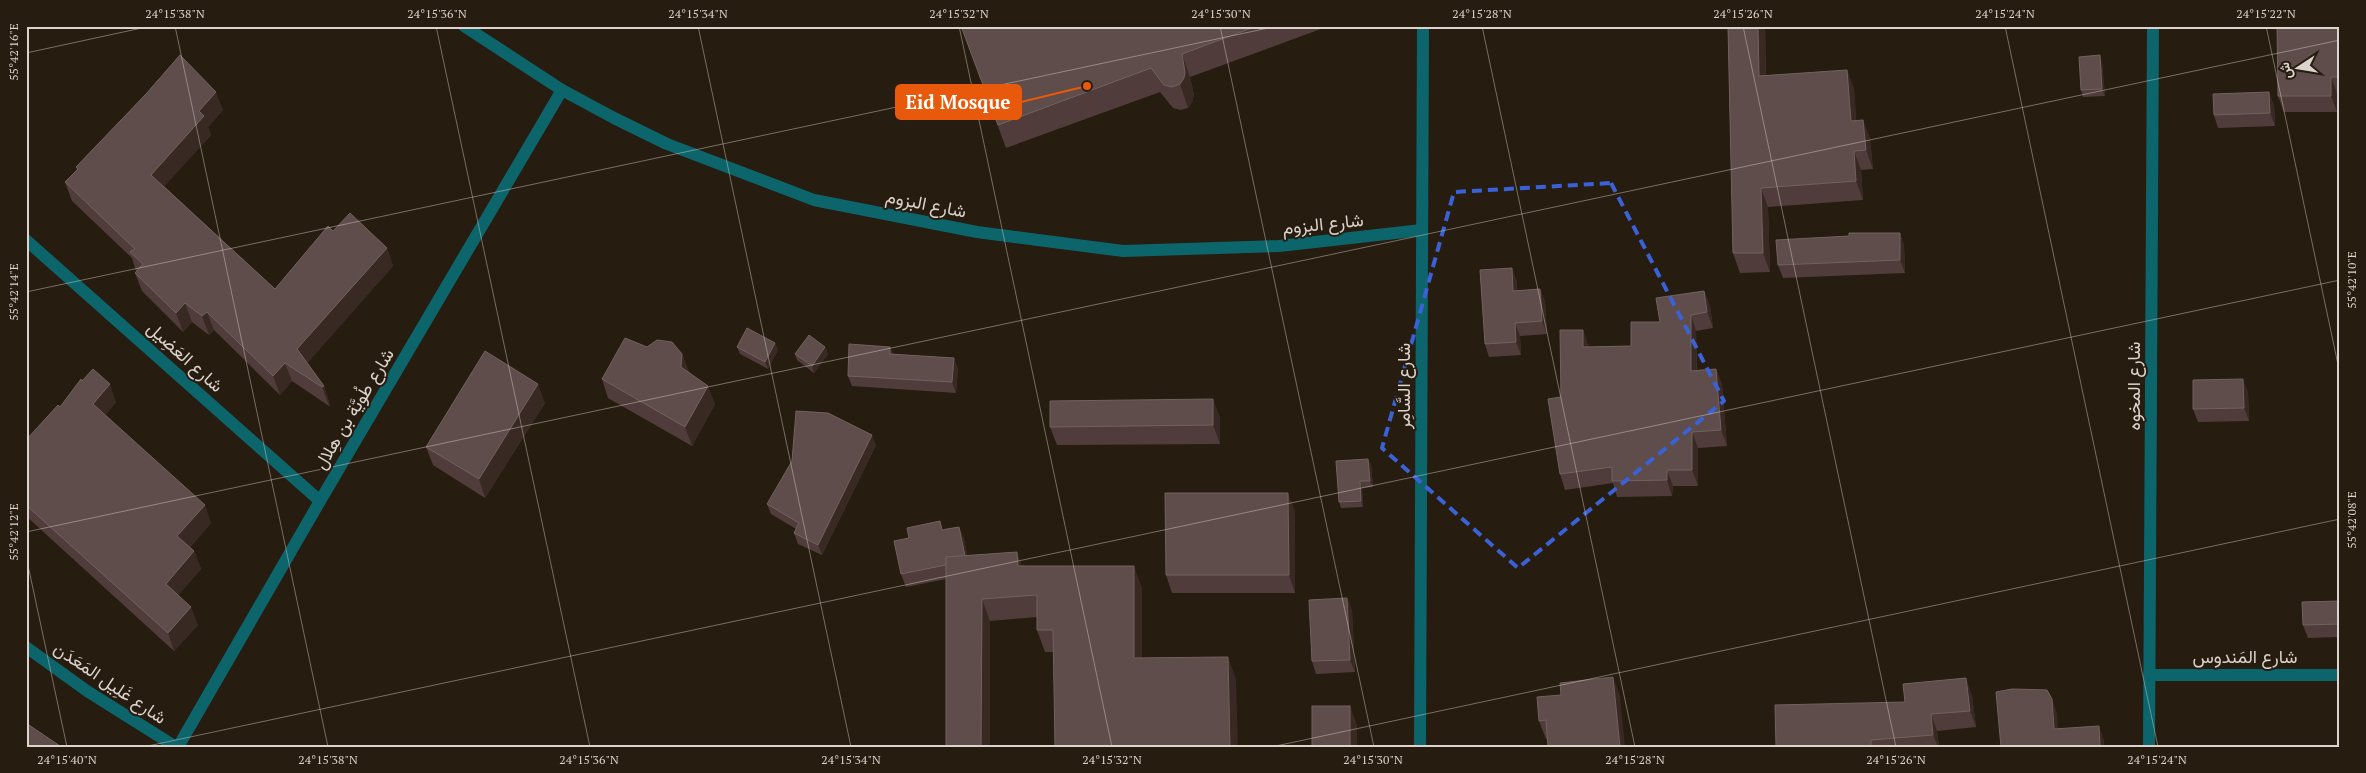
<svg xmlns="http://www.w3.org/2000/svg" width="2366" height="773" font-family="'PT Serif',Vazirmatn,serif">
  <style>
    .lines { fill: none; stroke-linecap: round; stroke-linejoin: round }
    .minor { stroke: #0d656c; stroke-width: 12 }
    .wall { fill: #503d3b }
    .shaded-wall { fill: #392923 }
    .building { fill: #5e4d4b; stroke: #72625f }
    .marked { fill: none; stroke: #3a62d6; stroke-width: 4; stroke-dasharray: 10 6; stroke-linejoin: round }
    .ticks { fill: none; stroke: #dbd3cc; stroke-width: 1; stroke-opacity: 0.45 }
    .labels { text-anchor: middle; stroke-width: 4; stroke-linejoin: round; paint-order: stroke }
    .street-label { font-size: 18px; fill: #dbd3cc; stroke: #271c10 }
    .leader { fill: none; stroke: #e8590c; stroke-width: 2 }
    .callout-dot { fill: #e8590c; stroke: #271c10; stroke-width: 2 }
    .callout { fill: #e8590c; stroke: #e8590c; stroke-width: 2 }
    .callout-label { font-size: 19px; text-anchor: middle; font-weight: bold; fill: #fff }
    .neatline { fill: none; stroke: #dbd3cc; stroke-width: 2 }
    .ticks-label { font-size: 12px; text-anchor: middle; fill: #dbd3cc }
  </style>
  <rect width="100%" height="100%" fill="#271c10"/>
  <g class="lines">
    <g class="minor">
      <path d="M 464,26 L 562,90 L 614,118 L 667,144 L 814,200 L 977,232 L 1123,251 L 1279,246 L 1422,230"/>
      <path d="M 26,240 L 320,501"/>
      <path d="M 26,647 L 87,691 L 176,747"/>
      <path d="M 2149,675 L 2340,675"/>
      <path d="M 178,747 L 320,501 L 562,90"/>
      <path d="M 1420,747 L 1423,26"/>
      <path d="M 2149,747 L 2153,26"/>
    </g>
  </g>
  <g class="wall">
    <path d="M 961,26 L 1329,26 L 1190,77 L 1194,95 L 1192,102 L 1188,108 L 1181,110 L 1173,108 L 1160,92 L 1006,148 Z"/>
    <path d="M 1728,26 L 1765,26 L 1766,76 L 1847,70 L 1854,89 L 1856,120 L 1863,120 L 1870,139 L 1873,169 L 1861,170 L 1863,200 L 1768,207 L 1770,272 L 1740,273 L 1733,253 Z"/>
    <path d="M 2340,26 L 2340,93 L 2337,93 L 2337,112 L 2284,112 L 2278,96 Z"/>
    <path d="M 2102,62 L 2105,96 L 2083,97 L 2081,90 Z"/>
    <path d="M 146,94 L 223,110 L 208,127 L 211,135 L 164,186 L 275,289 L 333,231 L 387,248 L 393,266 L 307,363 L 324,386 L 330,405 L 329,406 L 292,381 L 280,395 L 214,330 L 209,335 L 192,322 L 183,332 L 142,291 L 135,273 L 136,271 L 132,258 L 72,201 L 65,182 L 77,170 L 76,167 Z"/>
    <path d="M 2274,105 L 2275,126 L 2218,128 L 2214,115 Z"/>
    <path d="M 1900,233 L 1904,246 L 1905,273 L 1783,278 L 1778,265 Z"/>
    <path d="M 1517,281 L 1517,291 L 1540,289 L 1545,302 L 1547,334 L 1520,336 L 1521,355 L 1489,357 L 1485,344 Z"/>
    <path d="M 1704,291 L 1710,306 L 1713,328 L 1696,331 L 1697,370 L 1716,369 L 1722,385 L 1727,446 L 1698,448 L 1698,486 L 1673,486 L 1672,496 L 1617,497 L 1613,483 L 1565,490 L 1560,474 L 1561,397 L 1589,347 L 1631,346 L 1660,322 Z"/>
    <path d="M 775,343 L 778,350 L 768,369 L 740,354 L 737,347 Z"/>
    <path d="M 647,347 L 682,354 L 689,372 L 715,404 L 692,446 L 608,398 L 602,379 Z"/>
    <path d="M 825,347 L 828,354 L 814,373 L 797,360 L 795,354 Z"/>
    <path d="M 890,347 L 893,354 L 958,369 L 956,393 L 852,386 L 848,376 Z"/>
    <path d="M 82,381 L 116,402 L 105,415 L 211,523 L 190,547 L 194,551 L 201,569 L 178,595 L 198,625 L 174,651 L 26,516 L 26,440 L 60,407 Z"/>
    <path d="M 2248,392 L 2249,421 L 2198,422 L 2193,409 Z"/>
    <path d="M 545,403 L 485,498 L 433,465 L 426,447 Z"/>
    <path d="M 1220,417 L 1220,444 L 1057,445 L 1050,427 Z"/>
    <path d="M 876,445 L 822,555 L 798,544 L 794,533 L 796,529 L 771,514 L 767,504 Z"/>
    <path d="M 1371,465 L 1373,487 L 1362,488 L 1363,507 L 1341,508 L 1339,502 Z"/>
    <path d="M 1295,511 L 1295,593 L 1172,593 L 1166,575 Z"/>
    <path d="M 959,527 L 964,539 L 967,555 L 1142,588 L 1142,658 L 1236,679 L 1053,652 L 1045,652 L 1037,630 L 1037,617 L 990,621 L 990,747 L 946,747 L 946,579 L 906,587 L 901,574 L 944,529 Z"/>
    <path d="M 1347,598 L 1352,611 L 1355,672 L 1316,674 L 1312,661 Z"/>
    <path d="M 2340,601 L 2340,637 L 2308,638 L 2303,625 Z"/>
    <path d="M 1972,695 L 1976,727 L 1937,731 L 1939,747 L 1776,747 L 1905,702 Z"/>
    <path d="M 1620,696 L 1547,739 L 1546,739 L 1539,721 Z"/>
  </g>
  <g class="shaded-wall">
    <path d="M 1758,26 L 1765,26 L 1766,96 L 1759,76 Z"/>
    <path d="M 1182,54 L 1190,77 L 1194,95 L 1192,102 L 1188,108 L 1180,84 Z"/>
    <path d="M 2100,55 L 2102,62 L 2105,96 L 2102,89 Z"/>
    <path d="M 1847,70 L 1854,89 L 1858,140 L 1851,121 Z"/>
    <path d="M 2331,77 L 2337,93 L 2337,112 L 2331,96 Z"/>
    <path d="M 216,92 L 223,110 L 208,127 L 211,135 L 158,193 L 151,175 L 199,111 Z"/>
    <path d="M 2269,92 L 2274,105 L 2275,126 L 2270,113 Z"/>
    <path d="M 1863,120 L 1870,139 L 1873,169 L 1866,150 Z"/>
    <path d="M 1854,151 L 1861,170 L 1863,200 L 1856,181 Z"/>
    <path d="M 1761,188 L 1768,207 L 1770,272 L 1763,253 Z"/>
    <path d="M 1900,233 L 1904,246 L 1905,273 L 1900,260 Z"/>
    <path d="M 387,248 L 393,266 L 304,367 L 297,349 Z"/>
    <path d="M 1512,268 L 1517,281 L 1518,304 L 1513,291 Z"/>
    <path d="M 1540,289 L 1545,302 L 1547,334 L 1542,321 Z"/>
    <path d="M 1704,291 L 1710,306 L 1713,328 L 1707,312 Z"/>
    <path d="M 185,303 L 192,322 L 183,332 L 176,313 Z"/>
    <path d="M 207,312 L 214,330 L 209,335 L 202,316 Z"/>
    <path d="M 1691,315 L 1696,331 L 1697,387 L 1691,371 Z"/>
    <path d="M 1515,323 L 1520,336 L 1521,355 L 1516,342 Z"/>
    <path d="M 1583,330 L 1589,346 L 1589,363 L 1583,347 Z"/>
    <path d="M 775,343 L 778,350 L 768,369 L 765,362 Z"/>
    <path d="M 825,347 L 828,354 L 814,373 L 812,366 Z"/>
    <path d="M 890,347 L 894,358 L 890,354 Z"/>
    <path d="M 682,354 L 689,372 L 681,367 Z"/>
    <path d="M 954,358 L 958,369 L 956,393 L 952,382 Z"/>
    <path d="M 285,363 L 292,381 L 280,395 L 273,376 Z"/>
    <path d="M 1716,369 L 1722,385 L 1727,446 L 1721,430 Z"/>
    <path d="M 2243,379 L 2248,392 L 2249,421 L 2244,408 Z"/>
    <path d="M 110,384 L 116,402 L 100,422 L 93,404 Z"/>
    <path d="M 538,384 L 545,403 L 485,498 L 479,479 Z"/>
    <path d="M 324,386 L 330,405 L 329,406 L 322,387 Z"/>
    <path d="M 708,386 L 715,404 L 692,446 L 685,427 Z"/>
    <path d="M 1213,399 L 1220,417 L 1220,444 L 1213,425 Z"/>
    <path d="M 1692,432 L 1698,448 L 1698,486 L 1692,470 Z"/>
    <path d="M 872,435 L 876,445 L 822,555 L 818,545 Z"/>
    <path d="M 1368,459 L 1371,465 L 1373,487 L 1370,481 Z"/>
    <path d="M 1667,470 L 1673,486 L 1672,496 L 1667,480 Z"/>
    <path d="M 1360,481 L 1362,488 L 1363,507 L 1361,501 Z"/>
    <path d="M 1288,493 L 1295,511 L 1295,593 L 1289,575 Z"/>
    <path d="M 205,505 L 211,523 L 184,553 L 177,536 Z"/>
    <path d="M 959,527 L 964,539 L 971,574 L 966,561 Z"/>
    <path d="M 194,551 L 201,569 L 172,602 L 166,584 Z"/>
    <path d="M 1017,552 L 1025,574 L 1018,566 Z"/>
    <path d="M 1134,566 L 1142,588 L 1142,680 L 1134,658 Z"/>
    <path d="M 1347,598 L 1352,611 L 1355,672 L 1350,660 Z"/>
    <path d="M 982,599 L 990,621 L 990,747 L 981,747 Z"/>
    <path d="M 191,607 L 198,625 L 174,651 L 168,633 Z"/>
    <path d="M 1228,657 L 1236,679 L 1238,747 L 1230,747 Z"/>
    <path d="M 1613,677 L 1620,696 L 1625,747 L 1620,747 Z"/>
    <path d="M 1966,678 L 1972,695 L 1976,727 L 1970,711 Z"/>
    <path d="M 2052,699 L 2057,713 L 2059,744 L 2054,729 Z"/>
    <path d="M 1350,706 L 1357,725 L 1357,747 L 1350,747 Z"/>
    <path d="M 1931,714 L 1937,731 L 1939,747 L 1938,747 L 1933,735 Z"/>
    <path d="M 2099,726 L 2104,740 L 2104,747 L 2100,747 Z"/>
  </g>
  <g class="building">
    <path d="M 961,26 L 1257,26 L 1182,54 L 1185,72 L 1184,78 L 1180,84 L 1172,87 L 1164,85 L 1151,68 L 998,125 Z"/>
    <path d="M 1728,26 L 1758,26 L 1759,76 L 1847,70 L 1851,121 L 1863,120 L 1866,150 L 1854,151 L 1856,181 L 1761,188 L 1763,253 L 1733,253 Z"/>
    <path d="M 2277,26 L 2340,26 L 2340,77 L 2331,77 L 2331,96 L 2278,96 Z"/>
    <path d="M 180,55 L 216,92 L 199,111 L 204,116 L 151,175 L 275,289 L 328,226 L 333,231 L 350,213 L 387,248 L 297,349 L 324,386 L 322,387 L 285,363 L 273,376 L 207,312 L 202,316 L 185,303 L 176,313 L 135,273 L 143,264 L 130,252 L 135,249 L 65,182 L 78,169 L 76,167 L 146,94 Z"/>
    <path d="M 2100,55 L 2102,89 L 2081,90 L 2079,57 Z"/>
    <path d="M 2269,92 L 2270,113 L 2214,115 L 2213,94 Z"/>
    <path d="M 1849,233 L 1900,233 L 1900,260 L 1778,265 L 1776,240 L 1849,236 Z"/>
    <path d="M 1512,268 L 1513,291 L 1540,289 L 1542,321 L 1515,323 L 1516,342 L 1485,344 L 1480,270 Z"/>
    <path d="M 1704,291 L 1707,312 L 1691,315 L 1691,371 L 1716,369 L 1721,430 L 1692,432 L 1692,470 L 1667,470 L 1667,480 L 1612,481 L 1612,467 L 1560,474 L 1548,399 L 1561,397 L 1560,330 L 1583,330 L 1583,347 L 1631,346 L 1631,322 L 1660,322 L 1656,298 Z"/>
    <path d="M 747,328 L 775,343 L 765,362 L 737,347 Z"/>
    <path d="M 809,335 L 825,347 L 812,366 L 795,354 Z"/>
    <path d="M 625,338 L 647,347 L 657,340 L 672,342 L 682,354 L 681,367 L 708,386 L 685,427 L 602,379 Z"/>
    <path d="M 849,344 L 890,347 L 890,354 L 954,358 L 952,382 L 848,376 Z"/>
    <path d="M 485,351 L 538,384 L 479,479 L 426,447 Z"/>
    <path d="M 93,369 L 110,384 L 93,404 L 205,505 L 177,536 L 194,551 L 166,584 L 191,607 L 168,633 L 26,505 L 26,440 L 58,405 L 60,407 L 81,379 L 82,381 Z"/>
    <path d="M 2243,379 L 2244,408 L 2193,409 L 2193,380 Z"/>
    <path d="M 1213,399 L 1213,425 L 1050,427 L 1050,401 Z"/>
    <path d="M 796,411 L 828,413 L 872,435 L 818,545 L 794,533 L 799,523 L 767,504 L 792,461 Z"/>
    <path d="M 1368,459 L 1370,481 L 1360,481 L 1361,501 L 1339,502 L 1336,461 Z"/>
    <path d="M 1165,493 L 1288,493 L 1289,575 L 1166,575 Z"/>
    <path d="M 940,521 L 942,530 L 959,527 L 965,556 L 946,557 L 946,565 L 901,574 L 894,541 L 909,538 L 907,528 Z"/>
    <path d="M 1017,552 L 1018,566 L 1134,566 L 1134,658 L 1228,657 L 1230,747 L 1055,747 L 1053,630 L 1037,630 L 1037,595 L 982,599 L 981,747 L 946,747 L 946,557 Z"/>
    <path d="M 1347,598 L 1350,660 L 1312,661 L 1309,600 Z"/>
    <path d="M 2340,601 L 2340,624 L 2303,625 L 2302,602 Z"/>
    <path d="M 1613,677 L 1620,747 L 1548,747 L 1546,720 L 1539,721 L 1537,697 L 1561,695 L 1560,683 Z"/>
    <path d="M 1966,678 L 1970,711 L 1931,714 L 1933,735 L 1871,740 L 1871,747 L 1776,747 L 1775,705 L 1905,702 L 1903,684 Z"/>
    <path d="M 2012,689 L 2047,690 L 2052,699 L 2054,729 L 2099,726 L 2100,747 L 2001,747 L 1996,692 Z"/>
    <rect x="1312" y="706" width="38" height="41"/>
    <path d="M 26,723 L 60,746 L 60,747 L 26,747 Z"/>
  </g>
  <path class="marked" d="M 1611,183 L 1724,401 L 1518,568 L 1382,448 L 1454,192 Z"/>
  <path class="ticks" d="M 175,26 L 328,747M 436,26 L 590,747M 698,26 L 851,747M 959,26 L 1112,747M 1220,26 L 1374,747M 1482,26 L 1635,747M 1743,26 L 1896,747M 2005,26 L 2158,747M 2266,26 L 2340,374M 26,53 L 151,26M 26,292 L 1278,26M 26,532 L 2340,40M 26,556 L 67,747M 143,747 L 2340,280M 1271,747 L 2340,519"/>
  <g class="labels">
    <g class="street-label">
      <text transform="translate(926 204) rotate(11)" y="6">شارع البزوم</text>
      <text transform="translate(1323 224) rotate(-6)" y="6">شارع البزوم</text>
      <text transform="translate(185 357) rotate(42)" y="6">شارع العَضِيل</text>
      <text transform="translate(1404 386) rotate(-90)" y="6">شارع السَّامِر</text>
      <text transform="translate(2134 386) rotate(-90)" y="6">شارع المخوه</text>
      <text transform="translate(354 409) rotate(-59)" y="6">شارع طُويَّة بن هِلال</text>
      <text x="2245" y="663">شارع المَندوس</text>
      <text transform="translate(110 683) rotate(34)" y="6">شارع غَلِيل المَعَدَن</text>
    </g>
  </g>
  <path class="leader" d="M1087 86L1021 102"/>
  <circle class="callout-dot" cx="1087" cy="86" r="5"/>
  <rect class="callout" x="896" y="85" width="125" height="34" rx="5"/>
  <g class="callout-label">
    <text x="958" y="109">Eid Mosque</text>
  </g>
  <rect width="2366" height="773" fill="none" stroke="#271c10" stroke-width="55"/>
  <g transform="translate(2298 68) rotate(258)" stroke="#271c10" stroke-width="4" paint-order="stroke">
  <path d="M0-4L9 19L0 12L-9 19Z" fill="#dbd3cc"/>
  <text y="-8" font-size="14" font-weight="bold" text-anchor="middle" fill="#dbd3cc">ش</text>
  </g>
  <rect x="28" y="28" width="2310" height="718" class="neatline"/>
  <g class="ticks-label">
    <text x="175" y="18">24°15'38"N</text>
    <text x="437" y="18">24°15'36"N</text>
    <text x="698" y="18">24°15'34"N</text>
    <text x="959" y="18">24°15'32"N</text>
    <text x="1221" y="18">24°15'30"N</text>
    <text x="1482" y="18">24°15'28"N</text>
    <text x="1743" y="18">24°15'26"N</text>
    <text x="2005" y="18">24°15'24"N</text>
    <text x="2266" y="18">24°15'22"N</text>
    <text transform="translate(14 52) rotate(-90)" y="4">55°42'16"E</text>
    <text transform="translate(2352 280) rotate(-90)" y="4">55°42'10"E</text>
    <text transform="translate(14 292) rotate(-90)" y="4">55°42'14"E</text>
    <text transform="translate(2352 520) rotate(-90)" y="4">55°42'08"E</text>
    <text transform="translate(14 532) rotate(-90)" y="4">55°42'12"E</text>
    <text x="67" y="764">24°15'40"N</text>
    <text x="328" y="764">24°15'38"N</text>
    <text x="589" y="764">24°15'36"N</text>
    <text x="851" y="764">24°15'34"N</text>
    <text x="1112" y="764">24°15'32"N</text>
    <text x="1373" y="764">24°15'30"N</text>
    <text x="1635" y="764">24°15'28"N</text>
    <text x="1896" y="764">24°15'26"N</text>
    <text x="2157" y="764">24°15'24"N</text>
  </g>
</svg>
